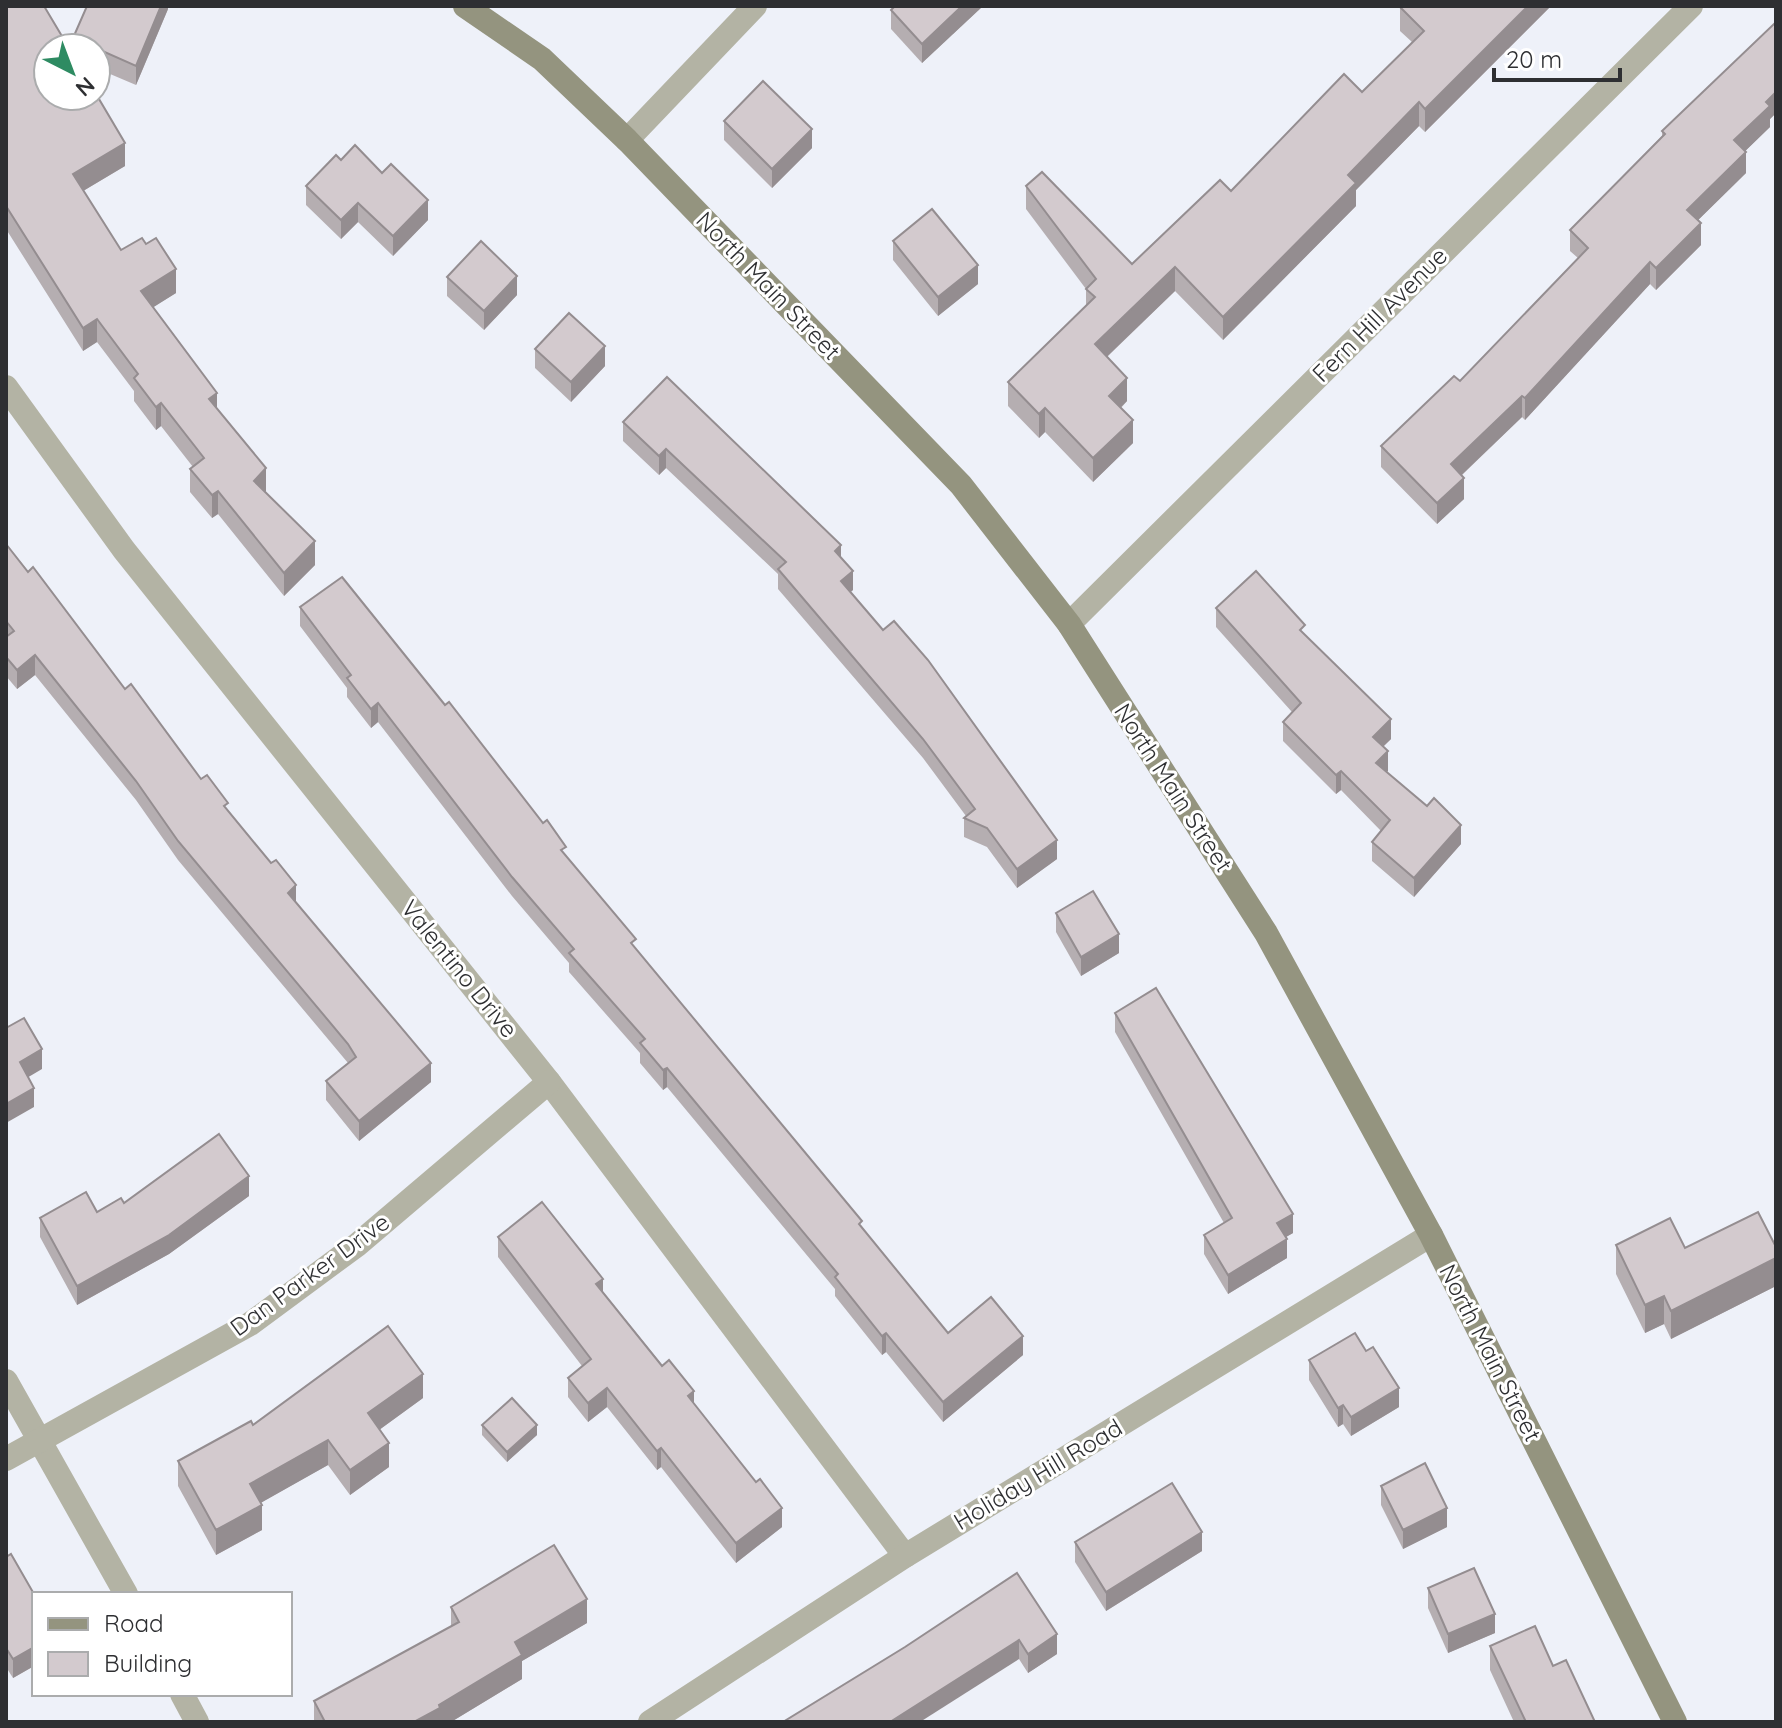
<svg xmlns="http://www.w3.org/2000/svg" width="1782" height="1728" font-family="Quicksand,sans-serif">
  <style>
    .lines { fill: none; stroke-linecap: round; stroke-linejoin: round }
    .minor { stroke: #b3b3a4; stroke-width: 24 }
    .secondary { stroke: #94947f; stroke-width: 24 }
    .wall { fill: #b5aeb1 }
    .shaded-wall { fill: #948d90 }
    .building { fill: #d3cace; stroke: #948d90; stroke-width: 2 }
    .labels { text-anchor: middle; stroke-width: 6; stroke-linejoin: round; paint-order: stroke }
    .street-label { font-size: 24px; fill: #2e2f32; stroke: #fff }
  </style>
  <rect width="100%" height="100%" fill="#eef1f9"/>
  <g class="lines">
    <g class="minor">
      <path d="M 627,140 L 755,6"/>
      <path d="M 6,387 L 124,550 L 549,1082 L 905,1556"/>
      <path d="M 1069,624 L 1691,6"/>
      <path d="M 6,1381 L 126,1594"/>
      <path d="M 6,1459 L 250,1324 L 357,1245 L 549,1082"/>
      <path d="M 182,1694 L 197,1722"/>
      <path d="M 650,1722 L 905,1556 L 1431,1235"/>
    </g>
    <path class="secondary" d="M 465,6 L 542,59 L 627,140 L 961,485 L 1069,624 L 1266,933 L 1431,1235 L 1675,1722"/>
  </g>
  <g class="wall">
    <path d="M 6,6 L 125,166 L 83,191 L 121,250 L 176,293 L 153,307 L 217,409 L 265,492 L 315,565 L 284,596 L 218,514 L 212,518 L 190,492 L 190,469 L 193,467 L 161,426 L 156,430 L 134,401 L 134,391 L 97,342 L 83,351 L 6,229 Z"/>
    <path d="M 168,6 L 168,9 L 136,85 L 96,68 L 96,48 L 73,48 L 73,38 Z"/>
    <path d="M 895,6 L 983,6 L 922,63 L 891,29 L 891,10 Z"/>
    <path d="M 1551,6 L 1425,132 L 1419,126 L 1356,190 L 1356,206 L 1223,340 L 1175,291 L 1107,357 L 1127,401 L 1121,408 L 1133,443 L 1093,482 L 1045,432 L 1039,438 L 1008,406 L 1008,382 L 1086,305 L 1086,289 L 1026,209 L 1026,186 L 1132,264 L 1231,191 L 1362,92 L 1412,42 L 1400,31 L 1400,7 Z"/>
    <path d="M 1776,22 L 1776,113 L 1770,119 L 1770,127 L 1745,151 L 1746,173 L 1698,220 L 1701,245 L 1656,290 L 1650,284 L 1525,420 L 1522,417 L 1462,475 L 1464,499 L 1437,524 L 1381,467 L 1381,446 L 1460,381 L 1578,258 L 1570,251 L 1570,230 L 1662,136 L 1662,131 Z"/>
    <path d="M 724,121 L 812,148 L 772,188 L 724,140 Z"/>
    <path d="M 341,160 L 428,220 L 393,256 L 358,222 L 341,239 L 306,205 L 306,186 Z"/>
    <path d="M 893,241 L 978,284 L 938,316 L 893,260 Z"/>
    <path d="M 447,277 L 517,295 L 484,330 L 447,296 Z"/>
    <path d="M 535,349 L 605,366 L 571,402 L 535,368 Z"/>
    <path d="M 623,422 L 841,558 L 853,590 L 850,592 L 1057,859 L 1017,888 L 987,847 L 964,837 L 964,818 L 966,816 L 923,758 L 778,589 L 778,574 L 666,468 L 659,475 L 623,441 Z"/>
    <path d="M 6,544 L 125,689 L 228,811 L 431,1082 L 359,1141 L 326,1100 L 326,1081 L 348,1063 L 178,860 L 136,800 L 35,675 L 17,689 L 6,676 Z"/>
    <path d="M 300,607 L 566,856 L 636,949 L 948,1333 L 1023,1355 L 943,1422 L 886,1352 L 882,1355 L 835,1296 L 835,1289 L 667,1087 L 663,1090 L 640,1063 L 640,1053 L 569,972 L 569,963 L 512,896 L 378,722 L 371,728 L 347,697 L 347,688 L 300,626 Z"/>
    <path d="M 1216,608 L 1305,635 L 1391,739 L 1383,747 L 1388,771 L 1386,772 L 1461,844 L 1414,897 L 1372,861 L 1372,842 L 1381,831 L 1341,790 L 1336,794 L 1283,741 L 1283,722 L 1292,712 L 1216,627 Z"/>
    <path d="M 1056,913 L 1119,953 L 1081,976 L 1056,932 Z"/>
    <path d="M 1115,1013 L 1293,1233 L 1286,1237 L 1287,1258 L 1228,1294 L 1204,1254 L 1204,1235 L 1224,1223 L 1115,1032 Z"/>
    <path d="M 249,1196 L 169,1254 L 77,1305 L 40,1237 L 40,1218 L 97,1212 L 124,1203 Z"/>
    <path d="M 498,1237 L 603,1292 L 694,1404 L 782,1527 L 736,1563 L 661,1467 L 657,1470 L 607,1407 L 588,1422 L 568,1397 L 568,1378 L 582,1366 L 498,1257 Z"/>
    <path d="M 1616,1245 L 1685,1248 L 1776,1247 L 1776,1286 L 1671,1339 L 1664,1324 L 1645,1333 L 1616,1274 Z"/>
    <path d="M 1366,1351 L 1399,1407 L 1351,1436 L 1343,1424 L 1338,1427 L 1309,1380 L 1309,1360 Z"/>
    <path d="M 423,1398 L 379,1430 L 389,1467 L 350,1495 L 328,1465 L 260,1503 L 262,1530 L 216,1555 L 178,1486 L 178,1461 L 253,1425 Z"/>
    <path d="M 482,1425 L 537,1435 L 507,1462 L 482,1435 Z"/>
    <path d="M 1381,1486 L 1447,1527 L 1403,1549 L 1381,1505 Z"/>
    <path d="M 1075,1542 L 1202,1551 L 1106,1611 L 1075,1562 Z"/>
    <path d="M 6,1557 L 34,1594 L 34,1666 L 13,1678 L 6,1667 Z"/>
    <path d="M 1017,1573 L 1057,1654 L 1028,1673 L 1019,1659 L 905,1647 Z"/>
    <path d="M 1428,1588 L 1495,1633 L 1448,1653 L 1428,1608 Z"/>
    <path d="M 451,1607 L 587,1623 L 522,1661 L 522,1679 L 451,1722 L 314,1722 L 314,1701 L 451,1627 Z"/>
    <path d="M 1490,1646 L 1553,1666 L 1595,1722 L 1514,1722 L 1490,1670 Z"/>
  </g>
  <g class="shaded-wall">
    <path d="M 161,6 L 168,6 L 168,9 L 136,85 L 136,66 Z"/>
    <path d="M 962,6 L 983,6 L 922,63 L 922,44 Z"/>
    <path d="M 1528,6 L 1551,6 L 1425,132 L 1425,109 Z"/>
    <path d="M 1776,92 L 1776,113 L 1770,119 L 1770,127 L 1734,162 L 1734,140 L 1766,102 Z"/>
    <path d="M 1419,102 L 1419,126 L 1356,190 L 1356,206 L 1223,340 L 1223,317 L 1348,175 Z"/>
    <path d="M 812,129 L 812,148 L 772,188 L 772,169 Z"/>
    <path d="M 125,143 L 125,166 L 73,197 L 73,174 Z"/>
    <path d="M 1746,152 L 1746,173 L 1687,231 L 1687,210 Z"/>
    <path d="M 428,200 L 428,220 L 393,256 L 393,236 Z"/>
    <path d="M 358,203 L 358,222 L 341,239 L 341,220 Z"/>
    <path d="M 1701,223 L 1701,245 L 1656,290 L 1656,268 Z"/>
    <path d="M 1650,262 L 1650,284 L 1525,420 L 1525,398 Z"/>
    <path d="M 978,265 L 978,284 L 938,316 L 938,297 Z"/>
    <path d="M 1175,267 L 1175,291 L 1095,368 L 1095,344 Z"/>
    <path d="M 176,269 L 176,293 L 141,315 L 141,291 Z"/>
    <path d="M 517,276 L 517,295 L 484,330 L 484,311 Z"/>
    <path d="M 97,319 L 97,342 L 83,351 L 83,328 Z"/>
    <path d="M 605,346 L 605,366 L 571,402 L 571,382 Z"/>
    <path d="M 1127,378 L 1127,401 L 1109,419 L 1109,396 Z"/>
    <path d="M 217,393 L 217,416 L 209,399 Z"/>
    <path d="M 1522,396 L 1522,417 L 1451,485 L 1451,464 Z"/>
    <path d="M 161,403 L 161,426 L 156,430 L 156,407 Z"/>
    <path d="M 1045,408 L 1045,432 L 1039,438 L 1039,414 Z"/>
    <path d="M 1133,420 L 1133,443 L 1093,482 L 1093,458 Z"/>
    <path d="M 666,449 L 666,468 L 659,475 L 659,456 Z"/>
    <path d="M 266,468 L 266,492 L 254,481 Z"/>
    <path d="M 1464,478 L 1464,499 L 1437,524 L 1437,503 Z"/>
    <path d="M 218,491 L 218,514 L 212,518 L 212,495 Z"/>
    <path d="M 315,541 L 315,565 L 284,596 L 284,573 Z"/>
    <path d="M 841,545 L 841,565 L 835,551 Z"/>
    <path d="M 853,571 L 853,590 L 841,600 L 841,581 Z"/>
    <path d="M 35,655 L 35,675 L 17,689 L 17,670 Z"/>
    <path d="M 378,703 L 378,722 L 371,728 L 371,709 Z"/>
    <path d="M 1391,719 L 1391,739 L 1373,756 L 1373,737 Z"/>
    <path d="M 1388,751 L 1388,771 L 1376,782 L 1376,763 Z"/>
    <path d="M 1341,771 L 1341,790 L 1336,794 L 1336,775 Z"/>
    <path d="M 1461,825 L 1461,844 L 1414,897 L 1414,878 Z"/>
    <path d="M 1057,840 L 1057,859 L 1017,888 L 1017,869 Z"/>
    <path d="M 296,885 L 296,905 L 288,893 Z"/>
    <path d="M 1119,934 L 1119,953 L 1081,976 L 1081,957 Z"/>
    <path d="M 42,1049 L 42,1069 L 20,1082 L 20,1062 Z"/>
    <path d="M 431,1063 L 431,1082 L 359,1141 L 359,1121 Z"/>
    <path d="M 667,1068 L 667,1087 L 663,1090 L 663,1070 Z"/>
    <path d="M 34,1088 L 34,1107 L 6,1123 L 6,1104 Z"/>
    <path d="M 249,1176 L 249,1196 L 169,1254 L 77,1305 L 77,1286 Z"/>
    <path d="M 1293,1214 L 1293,1233 L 1277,1242 L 1277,1223 Z"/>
    <path d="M 1287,1239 L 1287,1258 L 1228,1294 L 1228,1275 Z"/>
    <path d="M 1776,1258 L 1776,1286 L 1671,1339 L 1671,1311 Z"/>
    <path d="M 603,1279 L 603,1299 L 596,1284 Z"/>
    <path d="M 1664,1296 L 1664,1324 L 1645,1333 L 1645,1305 Z"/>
    <path d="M 886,1333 L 886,1352 L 882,1355 L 882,1336 Z"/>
    <path d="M 1023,1336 L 1023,1355 L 943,1422 L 943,1402 Z"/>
    <path d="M 423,1374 L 423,1398 L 368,1438 L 368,1413 Z"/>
    <path d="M 607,1388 L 607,1407 L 588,1422 L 588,1403 Z"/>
    <path d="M 1399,1388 L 1399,1407 L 1351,1436 L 1351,1417 Z"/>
    <path d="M 694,1391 L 694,1410 L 688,1396 Z"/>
    <path d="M 1343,1405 L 1343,1424 L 1338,1427 L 1338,1408 Z"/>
    <path d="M 537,1425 L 537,1435 L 507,1462 L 507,1452 Z"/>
    <path d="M 328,1440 L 328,1465 L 250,1509 L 250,1484 Z"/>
    <path d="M 389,1443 L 389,1467 L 350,1495 L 350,1470 Z"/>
    <path d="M 661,1448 L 661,1467 L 657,1470 L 657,1451 Z"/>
    <path d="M 262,1505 L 262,1530 L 216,1555 L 216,1530 Z"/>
    <path d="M 782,1508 L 782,1527 L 736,1563 L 736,1543 Z"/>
    <path d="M 1447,1508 L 1447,1527 L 1403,1549 L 1403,1530 Z"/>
    <path d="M 1202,1532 L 1202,1551 L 1106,1611 L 1106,1592 Z"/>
    <path d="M 587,1599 L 587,1623 L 522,1661 L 522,1679 L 451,1722 L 414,1722 L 439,1705 L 515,1642 Z"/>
    <path d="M 1495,1614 L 1495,1633 L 1448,1653 L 1448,1634 Z"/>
    <path d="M 1057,1634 L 1057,1654 L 1028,1673 L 1028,1654 Z"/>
    <path d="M 1019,1640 L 1019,1659 L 920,1722 L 890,1722 Z"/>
    <path d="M 34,1647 L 34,1666 L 13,1678 L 13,1659 Z"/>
  </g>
  <g class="building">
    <path d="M 6,6 L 44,6 L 69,48 L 48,48 L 48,96 L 96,96 L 96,94 L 125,143 L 73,174 L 121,250 L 142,238 L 146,244 L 156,238 L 176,269 L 141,291 L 217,393 L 209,399 L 266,468 L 254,481 L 315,541 L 284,573 L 218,491 L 212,495 L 190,469 L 204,458 L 161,403 L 156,407 L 134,378 L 138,374 L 97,319 L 83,328 L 6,206 Z"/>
    <path d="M 87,6 L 161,6 L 136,66 L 73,38 Z"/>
    <path d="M 895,6 L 962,6 L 922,44 L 891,10 Z"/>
    <path d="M 1401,6 L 1528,6 L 1425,109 L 1419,102 L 1348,175 L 1356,183 L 1223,317 L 1175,267 L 1095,344 L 1127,378 L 1109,396 L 1133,420 L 1093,458 L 1045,408 L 1039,414 L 1008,382 L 1095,297 L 1086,289 L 1096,279 L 1026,186 L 1042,172 L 1132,264 L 1220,180 L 1231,191 L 1344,74 L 1362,92 L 1424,31 L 1400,7 Z"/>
    <path d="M 1776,22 L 1776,92 L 1766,102 L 1770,106 L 1734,140 L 1746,152 L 1687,210 L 1701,223 L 1656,268 L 1650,262 L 1525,398 L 1522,396 L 1451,464 L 1464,478 L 1437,503 L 1381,446 L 1454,376 L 1460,381 L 1588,248 L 1570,230 L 1665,134 L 1662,131 Z"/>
    <path d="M 763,81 L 812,129 L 772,169 L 724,121 Z"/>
    <path d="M 355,145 L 382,173 L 391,164 L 428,200 L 393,236 L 358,203 L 341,220 L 306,186 L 336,155 L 341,160 Z"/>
    <path d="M 932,209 L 978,265 L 938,297 L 893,241 Z"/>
    <path d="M 481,241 L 517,276 L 484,311 L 447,277 Z"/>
    <path d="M 569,313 L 605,346 L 571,382 L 535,349 Z"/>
    <path d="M 667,377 L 841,545 L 835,551 L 853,571 L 841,581 L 883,630 L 894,621 L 928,660 L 1057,840 L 1017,869 L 987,828 L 964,818 L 975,809 L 923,739 L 778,569 L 786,562 L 666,449 L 659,456 L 623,422 Z"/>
    <path d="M 6,544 L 28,572 L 33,567 L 125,689 L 131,684 L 201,779 L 207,775 L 228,803 L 224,806 L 271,863 L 276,860 L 296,885 L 288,893 L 431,1063 L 359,1121 L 326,1081 L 356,1057 L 348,1044 L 178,841 L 136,781 L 35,655 L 17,670 L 6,657 L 6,637 L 14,631 L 6,621 Z"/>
    <path d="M 1256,571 L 1305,625 L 1300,630 L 1391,719 L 1373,737 L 1388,751 L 1376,763 L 1427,806 L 1434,798 L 1461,825 L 1414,878 L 1372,842 L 1390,820 L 1341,771 L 1336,775 L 1283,722 L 1301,703 L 1216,608 Z"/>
    <path d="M 342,577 L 445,705 L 449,702 L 543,823 L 547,820 L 566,847 L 561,850 L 636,939 L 631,943 L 862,1221 L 859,1224 L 948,1333 L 991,1297 L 1023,1336 L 943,1402 L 886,1333 L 882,1336 L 835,1277 L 838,1274 L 667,1068 L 663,1070 L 640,1043 L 645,1039 L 569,953 L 574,949 L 512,877 L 378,703 L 371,709 L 347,678 L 351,675 L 300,607 Z"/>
    <path d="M 1093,891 L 1119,934 L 1081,957 L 1056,913 Z"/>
    <path d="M 1156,988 L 1293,1214 L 1277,1223 L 1287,1239 L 1228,1275 L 1204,1235 L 1232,1218 L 1115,1013 Z"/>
    <path d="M 24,1018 L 42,1049 L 20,1062 L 34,1088 L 6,1104 L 6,1028 Z"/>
    <path d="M 219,1134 L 249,1176 L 169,1235 L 77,1286 L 40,1218 L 86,1192 L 97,1212 L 121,1198 L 124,1203 Z"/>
    <path d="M 542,1202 L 603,1279 L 596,1284 L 662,1366 L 669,1360 L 694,1391 L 688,1396 L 756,1482 L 760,1479 L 782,1508 L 736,1543 L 661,1448 L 657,1451 L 607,1388 L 588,1403 L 568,1378 L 591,1359 L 498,1237 Z"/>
    <path d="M 1758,1212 L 1776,1247 L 1776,1258 L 1671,1311 L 1664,1296 L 1645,1305 L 1616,1245 L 1670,1218 L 1685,1248 Z"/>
    <path d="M 388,1326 L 423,1374 L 368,1413 L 389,1443 L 350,1470 L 328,1440 L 250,1484 L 262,1505 L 216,1530 L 178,1461 L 251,1421 L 253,1425 Z"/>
    <path d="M 1355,1333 L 1366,1351 L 1373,1347 L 1399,1388 L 1351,1417 L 1343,1405 L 1338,1408 L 1309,1360 Z"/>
    <path d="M 512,1398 L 537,1425 L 507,1452 L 482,1425 Z"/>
    <path d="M 1425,1463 L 1447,1508 L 1403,1530 L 1381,1486 Z"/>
    <path d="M 1172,1483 L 1202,1532 L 1106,1592 L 1075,1542 Z"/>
    <path d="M 554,1545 L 587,1599 L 515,1642 L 522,1655 L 439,1705 L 440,1708 L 414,1722 L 325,1722 L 314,1701 L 459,1622 L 451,1607 Z"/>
    <path d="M 11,1554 L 34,1594 L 34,1647 L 13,1659 L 6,1648 L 6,1557 Z"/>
    <path d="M 1474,1568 L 1495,1614 L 1448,1634 L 1428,1588 Z"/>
    <path d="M 1017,1573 L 1057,1634 L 1028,1654 L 1019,1640 L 890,1722 L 783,1722 L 905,1647 Z"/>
    <path d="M 1535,1626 L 1553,1666 L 1566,1660 L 1595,1722 L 1526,1722 L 1490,1646 Z"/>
  </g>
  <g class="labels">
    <g class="street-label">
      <text transform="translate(768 286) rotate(46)" y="8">North Main Street</text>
      <text transform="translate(1380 315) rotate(-45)" y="8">Fern Hill Avenue</text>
      <text transform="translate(1173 788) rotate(57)" y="8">North Main Street</text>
      <text transform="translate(459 969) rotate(51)" y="8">Valentino Drive</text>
      <text transform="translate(310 1275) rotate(-36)" y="8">Dan Parker Drive</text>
      <text transform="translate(1490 1353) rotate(63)" y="8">North Main Street</text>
      <text transform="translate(1038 1475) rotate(-31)" y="8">Holiday Hill Road</text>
    </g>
  </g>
  <rect width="1782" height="1728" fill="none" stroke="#2e2f32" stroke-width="16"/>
  <rect x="32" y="1592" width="260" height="104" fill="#ffffff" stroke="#abacad" stroke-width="2"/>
  <rect x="48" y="1618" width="40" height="12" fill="#94947f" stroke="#abacad" stroke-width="2"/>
  <text x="104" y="1632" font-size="24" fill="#2e2f32">Road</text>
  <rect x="48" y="1652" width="40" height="24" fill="#d3cace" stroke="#abacad" stroke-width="2"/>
  <text x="104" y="1672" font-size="24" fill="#2e2f32">Building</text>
  <g transform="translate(72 72) rotate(138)"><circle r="38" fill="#ffffff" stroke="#abacad" stroke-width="2"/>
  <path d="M0-6L14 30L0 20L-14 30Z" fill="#2e8b62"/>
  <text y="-12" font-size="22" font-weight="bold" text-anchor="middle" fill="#2e2f32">N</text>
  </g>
  <path d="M1494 68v12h126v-12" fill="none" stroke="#2e2f32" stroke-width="4"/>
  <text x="1506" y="68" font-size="24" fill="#2e2f32" stroke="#ffffff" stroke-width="6" paint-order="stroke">20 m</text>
</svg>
